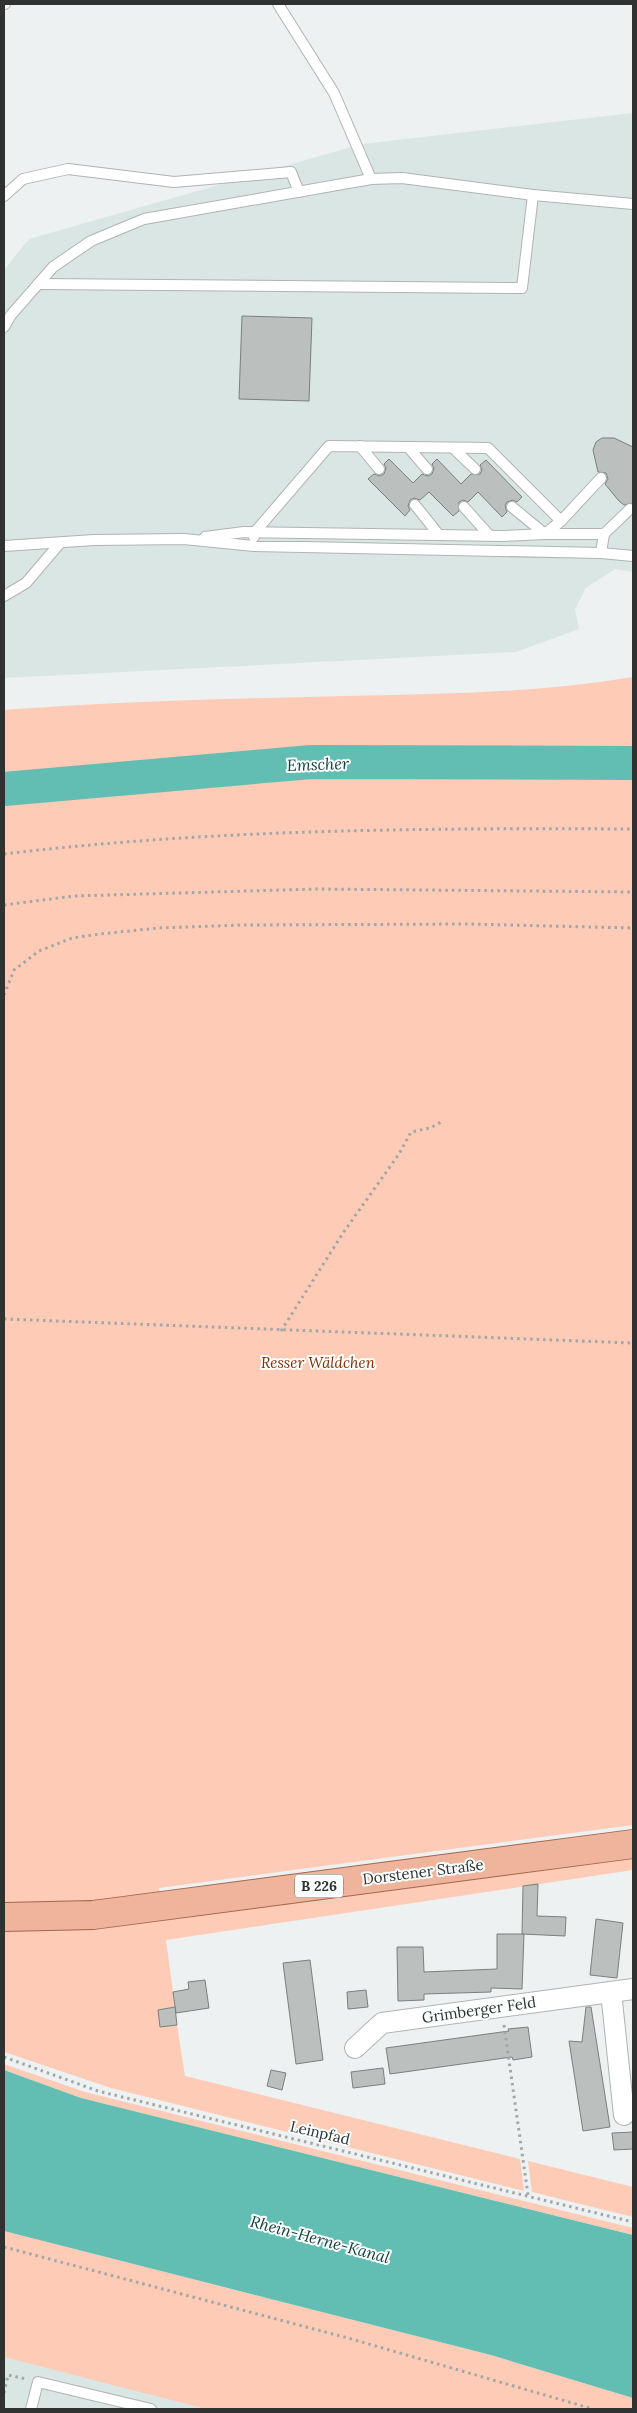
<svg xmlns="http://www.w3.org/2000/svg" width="637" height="2413" font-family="Lora,serif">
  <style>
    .built { fill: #d9e6e4 }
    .green { fill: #fdcbb6 }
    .water { fill: #62bdb2 }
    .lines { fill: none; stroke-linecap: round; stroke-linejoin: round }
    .river { stroke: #62bdb2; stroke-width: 34 }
    .building { fill: #bbbfbe; stroke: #7b7f7e }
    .service-casing { stroke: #b0b4b3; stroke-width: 12 }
    .minor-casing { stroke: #b0b4b3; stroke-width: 22 }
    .primary-casing { stroke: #a4664c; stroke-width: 30 }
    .path { stroke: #a3a6a6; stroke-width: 3; stroke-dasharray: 2.5 4; stroke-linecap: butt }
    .service { stroke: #fff; stroke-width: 10 }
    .minor { stroke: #fff; stroke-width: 20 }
    .primary { stroke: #eeb49c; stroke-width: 28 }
    .labels { text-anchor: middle; stroke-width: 4; stroke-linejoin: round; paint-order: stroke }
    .shield { fill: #fafffe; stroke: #6d706f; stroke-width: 1 }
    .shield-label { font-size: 14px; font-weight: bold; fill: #303232 }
    .park-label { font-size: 15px; font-style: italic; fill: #7f3008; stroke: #fafffe }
    .street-label { font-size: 15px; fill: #303232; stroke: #fafffe }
    .water-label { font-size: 16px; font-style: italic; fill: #133d39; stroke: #fafffe }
  </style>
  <rect width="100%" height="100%" fill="#edf1f1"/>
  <g class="built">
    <path d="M 633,113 L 633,572 L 615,569 L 586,588 L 575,609 L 579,629 L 516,652 L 4,678 L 4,270 L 29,239 L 362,144 Z"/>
    <path d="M 4,2357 L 135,2390 L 206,2409 L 4,2409 Z"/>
  </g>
  <g class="green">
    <path d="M 633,677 L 633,1825 L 159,1888 L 162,1916 L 633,1855 L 633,1870 L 166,1940 L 175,2007 L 158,2010 L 160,2026 L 177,2025 L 185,2076 L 520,2159 L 524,2191 L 111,2088 L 4,2052 L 4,710 C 117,701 230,699 343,696 C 441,694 537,693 633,677 Z"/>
    <path d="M 4,2064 L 85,2092 L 633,2228 L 633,2235 L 81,2098 L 4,2070 Z"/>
    <path d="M 528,2161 L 633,2187 L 633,2217 L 532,2192 Z"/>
    <path d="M 4,2231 L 491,2355 L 633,2398 L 633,2409 L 206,2409 L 4,2357 Z"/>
  </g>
  <path class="water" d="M 4,2070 L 81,2098 L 633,2235 L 633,2398 L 491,2355 L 4,2231 Z"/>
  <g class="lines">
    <path class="river" d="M 4,789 L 311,762 L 633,763"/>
  </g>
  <g class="building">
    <path d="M 242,316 L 312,318 L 309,401 L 239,399 Z"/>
    <path d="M 602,438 L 614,438 L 633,447 L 633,503 L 624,505 L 619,501 L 605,484 L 608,479 L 606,473 L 598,472 L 593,450 L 596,442 Z"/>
    <path d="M 389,459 L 413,483 L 422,474 L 428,476 L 432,474 L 434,468 L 432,464 L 437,459 L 461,484 L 471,474 L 480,474 L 482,470 L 480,465 L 486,460 L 522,497 L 517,502 L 513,500 L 507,502 L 505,506 L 507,512 L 502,517 L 478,492 L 468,502 L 463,500 L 459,502 L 459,511 L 453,516 L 429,492 L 420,500 L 414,498 L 410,500 L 408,506 L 410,510 L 405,516 L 368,479 L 374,474 L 380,476 L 384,474 L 386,468 L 384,464 Z"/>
    <path d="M 538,1884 L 537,1916 L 566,1917 L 565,1936 L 522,1934 L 523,1886 Z"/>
    <path d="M 596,1919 L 623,1923 L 617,1978 L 590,1975 Z"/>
    <path d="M 497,1934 L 524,1934 L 522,1989 L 491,1988 L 491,1992 L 424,1994 L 424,2000 L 398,2001 L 397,1947 L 423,1947 L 424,1972 L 497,1969 Z"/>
    <path d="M 310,1960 L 323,2060 L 296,2064 L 283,1963 Z"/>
    <path d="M 205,1980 L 209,2008 L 176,2013 L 173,1992 L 189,1989 L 188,1982 Z"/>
    <path d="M 366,1990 L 368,2007 L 348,2009 L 347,1992 Z"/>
    <path d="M 175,2007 L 177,2025 L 160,2027 L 158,2010 Z"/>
    <path d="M 586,2007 L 591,2007 L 610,2127 L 583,2131 L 569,2041 L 582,2042 Z"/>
    <path d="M 528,2027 L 532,2057 L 513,2060 L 512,2057 L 390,2074 L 386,2048 L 509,2031 L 508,2029 Z"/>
    <path d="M 383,2068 L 385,2084 L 353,2088 L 351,2072 Z"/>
    <path d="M 271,2070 L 286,2073 L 282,2090 L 267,2086 Z"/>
    <path d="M 633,2132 L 633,2149 L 614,2150 L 612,2133 Z"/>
  </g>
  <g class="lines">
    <g class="service-casing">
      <g id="service">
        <path d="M 4,4 L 5,4"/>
        <path d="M 278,4 L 334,93 L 371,179"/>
        <path d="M 4,196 L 23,179 L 68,169 L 174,182 L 291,172 L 299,192"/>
        <path d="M 38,284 L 522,288 L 533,195"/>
        <path d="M 4,327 L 11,315 L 53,267 L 91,241 L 144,219 L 371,179 L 402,178 L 533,195 L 633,204"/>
        <path d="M 360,446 L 379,469"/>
        <path d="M 408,447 L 427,469"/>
        <path d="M 453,448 L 475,469"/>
        <path d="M 415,505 L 439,535"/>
        <path d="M 464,507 L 489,535"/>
        <path d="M 512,507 L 545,534 L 604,534"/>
        <path d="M 205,537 L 244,532 L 503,536 L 545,534 L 561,521 L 601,478"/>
        <path d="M 254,537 L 255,532 L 329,446 L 488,448 L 561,521"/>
        <path d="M 4,546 L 94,540 L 184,539 L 254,546 L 601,553 L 633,556"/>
        <path d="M 601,553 L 604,534 L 630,509"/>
        <path d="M 4,596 L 26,583 L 60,543"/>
        <path d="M 31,2409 L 38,2382 L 151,2409"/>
      </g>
    </g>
    <g class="minor-casing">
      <g id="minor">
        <path d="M 611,1992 L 624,2115"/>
        <path d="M 355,2048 L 382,2023 L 633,1989"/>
      </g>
    </g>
    <g class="primary-casing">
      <path id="primary" d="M 4,1917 L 93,1915 L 633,1844"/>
    </g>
    <g class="path">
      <path d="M 4,854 C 212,829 423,828 633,829"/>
      <path d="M 4,905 L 74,896 L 317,889 L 633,892"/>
      <path d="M 4,995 L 14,970 L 39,951 L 72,938 L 100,934 L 158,928 L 243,925 L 468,924 L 633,928"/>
      <path d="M 4,1319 L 633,1343"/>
      <path d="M 281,1331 L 343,1233 L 399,1154 L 411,1132 L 430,1128 L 443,1121"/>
      <path d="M 504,2025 L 528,2195"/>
      <path d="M 4,2057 L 98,2091 L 633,2222"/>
      <path d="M 4,2247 L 348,2338 L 593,2409"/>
      <path d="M 4,2393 L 8,2375 L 26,2379"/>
    </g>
    <use href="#service" class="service"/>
    <use href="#minor" class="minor"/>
    <use href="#primary" class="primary"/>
  </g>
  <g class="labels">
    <rect class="shield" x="295" y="1874.5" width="48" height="23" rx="4"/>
    <g class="shield-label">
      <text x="319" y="1891">B 226</text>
    </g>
    <g class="park-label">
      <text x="318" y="1368">Resser Wäldchen</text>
    </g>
    <g class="street-label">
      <text transform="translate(423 1872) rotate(-7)" y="5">Dorstener Straße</text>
      <text transform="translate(479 2010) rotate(-8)" y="5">Grimberger Feld</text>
      <text transform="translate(320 2133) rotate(13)" y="5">Leinpfad</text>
    </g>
    <g class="water-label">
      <text transform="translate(318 764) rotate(-2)" y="6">Emscher</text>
      <text transform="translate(320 2239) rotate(15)" y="6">Rhein-Herne-Kanal</text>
    </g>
  </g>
  <rect width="637" height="2413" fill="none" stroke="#303232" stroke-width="10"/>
</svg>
